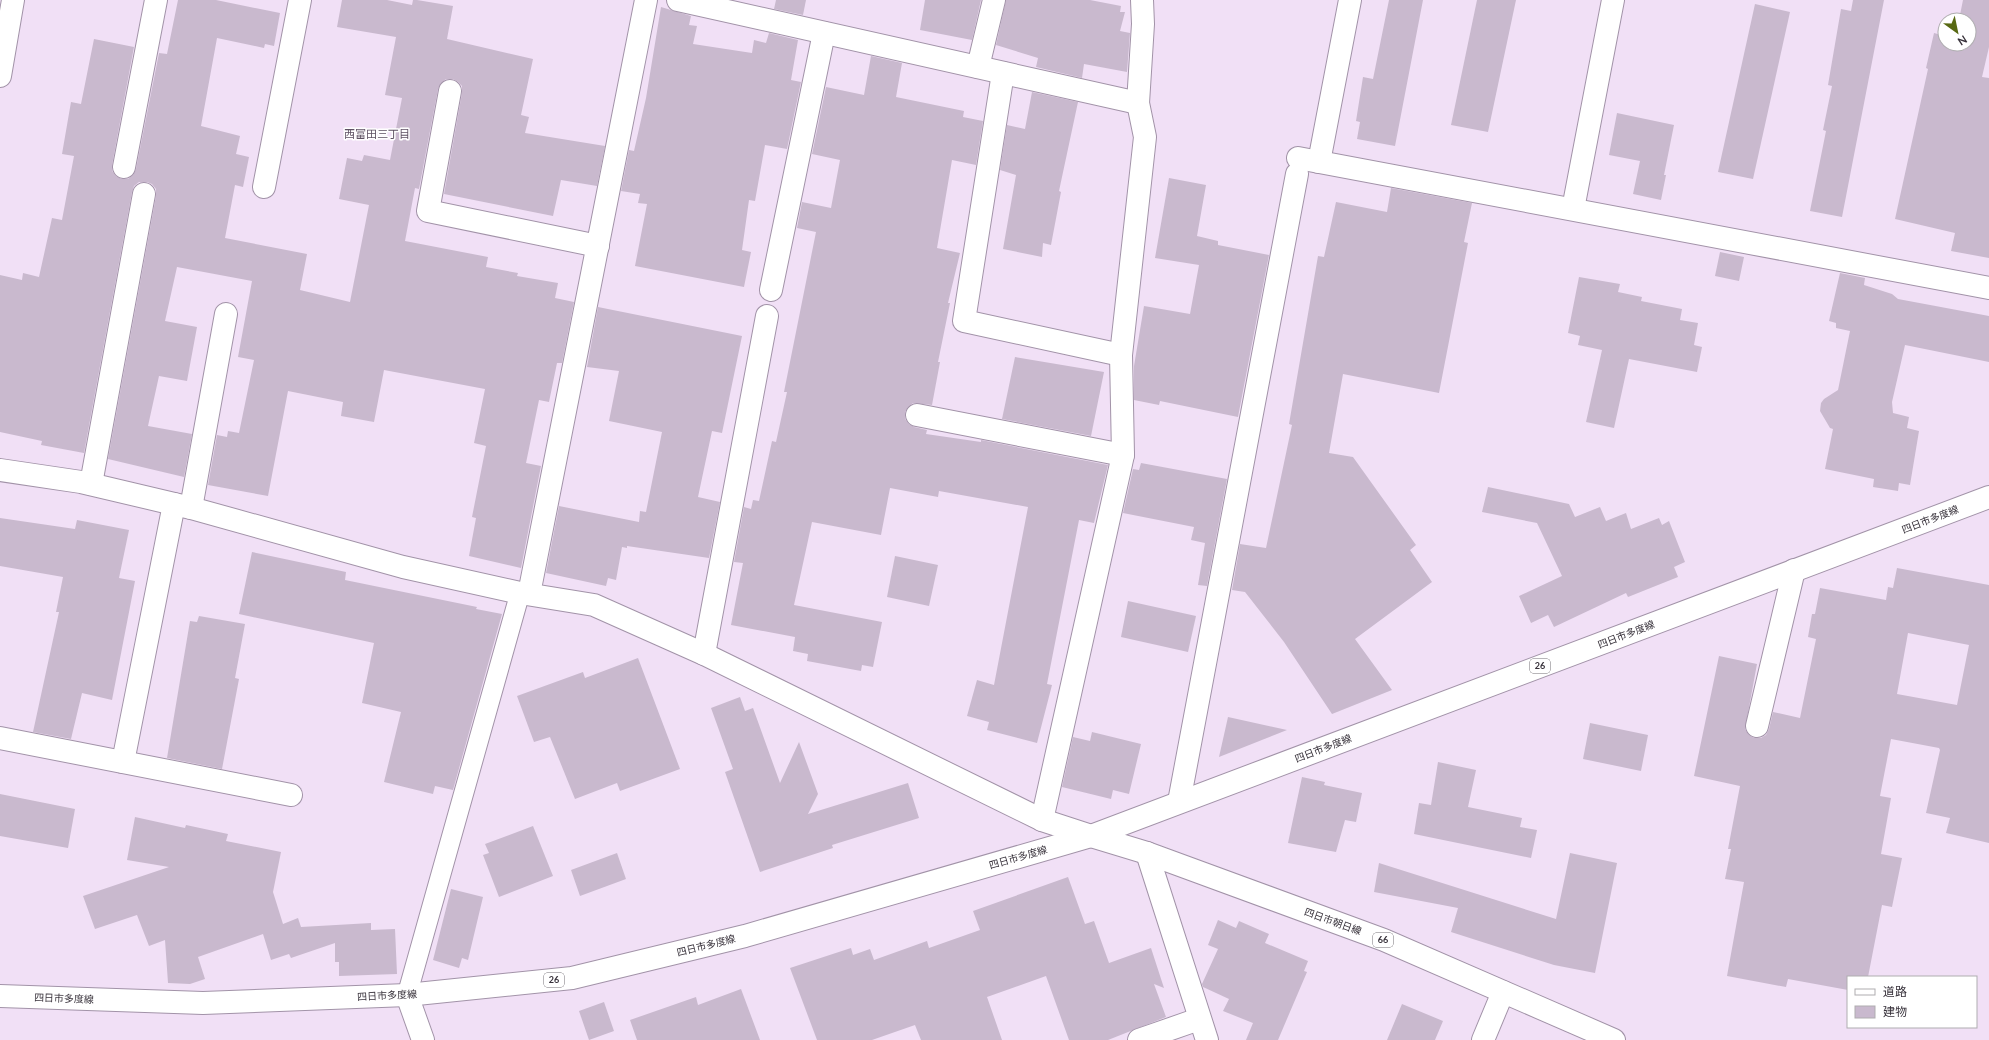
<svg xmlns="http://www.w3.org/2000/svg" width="1989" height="1040" font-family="Lato,'Noto Sans JP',sans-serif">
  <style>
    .building { fill: #c9b9ce; fill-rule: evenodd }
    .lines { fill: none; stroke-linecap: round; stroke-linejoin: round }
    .lane-casing { stroke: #a293a8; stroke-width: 21 }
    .street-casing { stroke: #a293a8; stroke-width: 24 }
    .primary-casing { stroke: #a293a8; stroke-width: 24 }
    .lane { stroke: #fff; stroke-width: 19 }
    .street { stroke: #fff; stroke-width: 22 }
    .primary { stroke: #fff; stroke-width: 22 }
    .labels { text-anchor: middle; stroke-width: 3; stroke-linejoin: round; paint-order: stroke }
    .shield { fill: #fff; stroke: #736f75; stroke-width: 1 }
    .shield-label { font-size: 9px; font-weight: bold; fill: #37313a }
    .street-label { font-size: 10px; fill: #37313a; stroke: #fff }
    .neighbourhood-label { font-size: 11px; fill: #5e5163; stroke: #fff }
  </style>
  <rect width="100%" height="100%" fill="#f1e0f6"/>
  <g class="building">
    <path d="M 178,0 L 216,0 L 280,13 L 274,46 L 265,44 L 264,48 L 217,38 L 201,126 L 240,136 L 236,154 L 249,157 L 243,187 L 235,185 L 225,238 L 307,254 L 300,290 L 350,302 L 369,205 L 339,199 L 347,158 L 362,161 L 364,155 L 390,160 L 402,98 L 385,95 L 396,37 L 337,27 L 342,0 L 387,0 L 412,5 L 413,0 L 417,0 L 453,6 L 447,39 L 533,59 L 521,115 L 529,117 L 525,133 L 605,146 L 597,186 L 561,180 L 553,216 L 444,194 L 462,93 L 462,86 L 458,82 L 453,79 L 446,79 L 441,83 L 438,89 L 419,189 L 415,188 L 405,241 L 488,257 L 486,267 L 518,273 L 517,276 L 558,283 L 555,298 L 574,302 L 562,363 L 557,363 L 549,402 L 539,400 L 526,463 L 541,466 L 521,568 L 469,556 L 476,518 L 472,517 L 486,446 L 474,443 L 485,389 L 384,370 L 374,422 L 341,416 L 343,402 L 288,391 L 268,496 L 208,485 L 217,435 L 227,437 L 228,431 L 239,433 L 254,360 L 238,357 L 252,281 L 177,267 L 165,321 L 197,327 L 187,381 L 159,376 L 148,426 L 192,434 L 184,477 L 108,459 L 156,196 L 156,189 L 152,184 L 147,182 L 139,182 L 134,186 L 132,192 L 84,453 L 41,445 L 42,441 L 0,432 L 0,275 L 22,280 L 23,273 L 39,277 L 52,218 L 62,220 L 74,156 L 62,154 L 71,102 L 81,104 L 94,39 L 134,47 L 112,165 L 112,171 L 116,176 L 121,179 L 128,179 L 133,175 L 136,169 L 159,53 L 167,54 Z"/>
    <path d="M 776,0 L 806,0 L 803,15 L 774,9 Z"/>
    <path d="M 925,0 L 981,0 L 972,40 L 920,30 Z"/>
    <path d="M 1006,0 L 1090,0 L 1121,6 L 1120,12 L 1125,12 L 1120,31 L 1130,33 L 1127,72 L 1084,64 L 1082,78 L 1036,67 L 1038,58 L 996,45 Z"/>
    <path d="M 1389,0 L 1423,0 L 1395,146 L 1357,139 L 1360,122 L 1356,121 L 1363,77 L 1373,79 Z"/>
    <path d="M 1477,0 L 1516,0 L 1488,132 L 1451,125 Z"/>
    <path d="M 1853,0 L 1884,0 L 1842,217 L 1810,211 L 1826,131 L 1823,130 L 1832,86 L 1828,85 L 1841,9 L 1851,11 Z"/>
    <path d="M 1963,0 L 1989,0 L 1989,47 L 1982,77 L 1989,78 L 1989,258 L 1951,251 L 1955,233 L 1895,219 L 1928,69 L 1926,68 L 1934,33 L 1945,36 L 1945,44 L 1969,44 L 1969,20 L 1959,20 Z"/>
    <path d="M 1755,4 L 1790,12 L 1753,179 L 1718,172 Z"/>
    <path d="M 661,7 L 691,16 L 689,25 L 697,26 L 693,44 L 752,53 L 754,40 L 766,43 L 769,33 L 798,40 L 791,80 L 801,82 L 787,149 L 765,145 L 755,201 L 749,200 L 742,250 L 751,252 L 744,287 L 635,266 L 647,204 L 638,203 L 640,194 L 621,191 L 629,150 L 634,151 L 646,98 Z"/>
    <path d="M 871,56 L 902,63 L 896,97 L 964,111 L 963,117 L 983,121 L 976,165 L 952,160 L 937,248 L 960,253 L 948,303 L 950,303 L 938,362 L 940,362 L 932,405 L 913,403 L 908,407 L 905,412 L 905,419 L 909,424 L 914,427 L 927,430 L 926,434 L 981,442 L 981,440 L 1108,465 L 1094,523 L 1079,520 L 1047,684 L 1052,685 L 1037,743 L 987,730 L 989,722 L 967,716 L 977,680 L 994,685 L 1028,507 L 939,491 L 938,497 L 890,488 L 881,535 L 812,522 L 794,605 L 882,622 L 873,667 L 862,665 L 861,671 L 807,661 L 808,654 L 793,651 L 795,637 L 731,625 L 743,563 L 734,562 L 744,507 L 751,509 L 753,500 L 759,501 L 772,441 L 776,442 L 787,392 L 784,392 L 816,232 L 797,228 L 802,202 L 831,208 L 840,160 L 812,154 L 826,87 L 864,95 Z"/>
    <path d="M 1032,92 L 1078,102 L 1059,191 L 1061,192 L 1051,245 L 1043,243 L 1042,257 L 1003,249 L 1016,175 L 1000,170 L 1007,125 L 1025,129 Z"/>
    <path d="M 1617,113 L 1674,125 L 1664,175 L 1666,175 L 1661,200 L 1633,194 L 1640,161 L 1609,155 Z"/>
    <path d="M 1169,178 L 1206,185 L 1197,236 L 1218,241 L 1218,245 L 1269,255 L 1238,417 L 1160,401 L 1159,405 L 1134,400 L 1134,366 L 1144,306 L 1190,314 L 1199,265 L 1155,258 Z"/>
    <path d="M 1391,188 L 1472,203 L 1464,242 L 1468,243 L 1439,393 L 1343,374 L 1329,453 L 1353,457 L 1416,545 L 1410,550 L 1432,582 L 1355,639 L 1392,690 L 1332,714 L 1284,642 L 1245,592 L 1232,590 L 1240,544 L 1266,548 L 1292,425 L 1289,424 L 1318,256 L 1324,257 L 1336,202 L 1387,212 Z"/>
    <path d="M 1720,252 L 1744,257 L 1739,281 L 1715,276 Z"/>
    <path d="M 1840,273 L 1865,278 L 1864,285 L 1892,294 L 1898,299 L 1989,316 L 1989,362 L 1905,345 L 1892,402 L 1893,413 L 1909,417 L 1907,428 L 1919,431 L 1910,485 L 1899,483 L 1898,491 L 1873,487 L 1874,479 L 1825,469 L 1833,429 L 1830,428 L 1820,411 L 1821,403 L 1824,399 L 1838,390 L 1850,331 L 1836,328 L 1836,323 L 1829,321 Z"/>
    <path d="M 1579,277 L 1620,284 L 1618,292 L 1642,297 L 1641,301 L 1682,309 L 1680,320 L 1698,323 L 1694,345 L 1702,347 L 1697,372 L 1629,359 L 1614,428 L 1586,422 L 1602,350 L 1578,345 L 1580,336 L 1568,333 Z"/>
    <path d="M 598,307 L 742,336 L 722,433 L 712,431 L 698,497 L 720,502 L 709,558 L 627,546 L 627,548 L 622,547 L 616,580 L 608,578 L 606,586 L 546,573 L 559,506 L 639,522 L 640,511 L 646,512 L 662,432 L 609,421 L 619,371 L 587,367 Z"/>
    <path d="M 1015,357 L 1104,372 L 1091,436 L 1002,419 Z"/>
    <path d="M 1141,463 L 1227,479 L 1207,586 L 1198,585 L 1205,543 L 1191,540 L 1194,527 L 1123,513 L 1133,469 L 1139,470 Z"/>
    <path d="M 1488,487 L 1569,504 L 1575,517 L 1600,507 L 1606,521 L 1626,513 L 1631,529 L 1659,518 L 1662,525 L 1669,521 L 1685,562 L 1674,567 L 1678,577 L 1628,597 L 1626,593 L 1554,627 L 1548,615 L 1531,623 L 1519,596 L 1562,576 L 1537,523 L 1482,512 Z"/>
    <path d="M 0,518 L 75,529 L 77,520 L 129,530 L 119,578 L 135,581 L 112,700 L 82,693 L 71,739 L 33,732 L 59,612 L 56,612 L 63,577 L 0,566 Z"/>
    <path d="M 252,552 L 346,572 L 345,580 L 477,607 L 476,609 L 502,614 L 453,790 L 435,786 L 433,794 L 384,782 L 401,712 L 362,703 L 374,643 L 239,614 Z"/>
    <path d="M 895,556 L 938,565 L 929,606 L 887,597 Z"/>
    <path d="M 1897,568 L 1989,585 L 1989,843 L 1946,833 L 1950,818 L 1926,813 L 1940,750 L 1939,748 L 1891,739 L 1880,796 L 1891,798 L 1881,854 L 1902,858 L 1892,907 L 1882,905 L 1868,977 L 1848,977 L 1848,990 L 1788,979 L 1786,987 L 1727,976 L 1744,882 L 1725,879 L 1731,849 L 1728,849 L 1740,786 L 1694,776 L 1719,656 L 1757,664 L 1745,729 L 1749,735 L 1754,738 L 1761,738 L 1766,735 L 1769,729 L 1773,712 L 1800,718 L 1816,639 L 1808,637 L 1812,614 L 1815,614 L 1820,588 L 1886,600 L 1888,587 L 1893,588 ZM 1908,633 L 1969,645 L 1957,705 L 1897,694 Z"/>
    <path d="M 1128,601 L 1196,616 L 1188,652 L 1121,637 Z"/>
    <path d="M 199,616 L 245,624 L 235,678 L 239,679 L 222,769 L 167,758 L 190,621 L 197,622 Z"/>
    <path d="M 638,658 L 680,769 L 620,791 L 617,783 L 575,799 L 550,737 L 534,742 L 517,696 L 583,672 L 585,678 Z"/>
    <path d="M 740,697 L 745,711 L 753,708 L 780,783 L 799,742 L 818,794 L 808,814 L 908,783 L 919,818 L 832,845 L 833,848 L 760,872 L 725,772 L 733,769 L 711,708 Z"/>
    <path d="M 1228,717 L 1287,730 L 1219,757 Z"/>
    <path d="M 1590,723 L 1648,735 L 1641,771 L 1583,759 Z"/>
    <path d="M 1092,732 L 1141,744 L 1129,794 L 1113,790 L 1111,799 L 1062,787 L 1073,737 L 1090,741 Z"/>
    <path d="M 1438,762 L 1476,770 L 1468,807 L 1522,818 L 1520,827 L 1537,830 L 1531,858 L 1414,834 L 1419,803 L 1431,805 Z"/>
    <path d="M 1302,777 L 1325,782 L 1324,785 L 1362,793 L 1356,822 L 1345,820 L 1336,852 L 1288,843 Z"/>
    <path d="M 0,794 L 75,809 L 68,848 L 0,836 Z"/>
    <path d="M 135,817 L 185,828 L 186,825 L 228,834 L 226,841 L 281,852 L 273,892 L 283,924 L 298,918 L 301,927 L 371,923 L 371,930 L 395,929 L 397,974 L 339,976 L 339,962 L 335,962 L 335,943 L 291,958 L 289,954 L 271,960 L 263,934 L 198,957 L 205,979 L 190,984 L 168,983 L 165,940 L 149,946 L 137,915 L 95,929 L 83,896 L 169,867 L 127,860 Z"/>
    <path d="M 533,826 L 553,876 L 499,897 L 483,855 L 489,853 L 485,844 Z"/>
    <path d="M 617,853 L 626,879 L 580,896 L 571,870 Z"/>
    <path d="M 1570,853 L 1617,863 L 1595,973 L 1554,965 L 1451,932 L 1458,908 L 1374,892 L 1379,863 L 1556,919 Z"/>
    <path d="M 1068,877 L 1085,924 L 1094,921 L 1109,963 L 1151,948 L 1164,988 L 1154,984 L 1166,1017 L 1108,1040 L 1069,1040 L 1046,976 L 987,997 L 1002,1040 L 921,1040 L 915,1025 L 872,1040 L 817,1040 L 790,968 L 851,948 L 853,955 L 870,949 L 874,960 L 927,941 L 929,948 L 980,930 L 973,911 Z"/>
    <path d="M 451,889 L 483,897 L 468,960 L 462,958 L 459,968 L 433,960 Z"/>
    <path d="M 1218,920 L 1236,928 L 1239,921 L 1269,934 L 1265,943 L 1308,961 L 1304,971 L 1307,972 L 1278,1040 L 1246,1040 L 1253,1023 L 1223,1011 L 1229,999 L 1203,987 L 1202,984 L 1218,949 L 1208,945 Z"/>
    <path d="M 741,989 L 760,1040 L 637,1040 L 630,1020 L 696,997 L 698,1005 Z"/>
    <path d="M 604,1002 L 614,1031 L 589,1040 L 579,1011 Z"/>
    <path d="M 1402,1004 L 1443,1021 L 1435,1040 L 1387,1040 Z"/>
  </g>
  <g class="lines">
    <g class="lane-casing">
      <path id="lane" d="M 407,995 L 520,593"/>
    </g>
    <g class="street-casing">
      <g id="street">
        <path d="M 678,0 L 1138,103"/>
        <path d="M 978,67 L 994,0"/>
        <path d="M 1003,73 L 964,321 L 1121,355"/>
        <path d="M 0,76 L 13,0"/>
        <path d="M 450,91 L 428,211 L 598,246"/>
        <path d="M 1298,158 L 1989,288"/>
        <path d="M 1319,162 L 1350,0"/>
        <path d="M 124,167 L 156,0"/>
        <path d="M 264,187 L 300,0"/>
        <path d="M 1573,209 L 1613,0"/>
        <path d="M 771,290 L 824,33"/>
        <path d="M 917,415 L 1123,455"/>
        <path d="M 0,470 L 81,482 L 191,508 L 403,567 L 520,593 L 594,605 L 704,654 L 1042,820 L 1091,836"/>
        <path d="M 91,484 L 144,194"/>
        <path d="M 191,508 L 226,314"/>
        <path d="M 529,594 L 646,0"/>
        <path d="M 704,654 L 767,316"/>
        <path d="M 1757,726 L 1794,570"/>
        <path d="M 0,738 L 291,795"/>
        <path d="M 123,762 L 174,504"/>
        <path d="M 1179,802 L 1297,174"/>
        <path d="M 1042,820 L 1123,455 L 1121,355 L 1145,137 L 1138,103 L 1143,24 L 1142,0"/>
        <path d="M 1147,853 L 1207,1040"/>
        <path d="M 407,995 L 423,1040"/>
        <path d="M 1139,1040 L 1199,1019"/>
        <path d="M 1483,1040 L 1503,992"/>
      </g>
    </g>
    <g class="primary-casing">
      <g id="primary">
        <path d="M 1091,836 L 1147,853 L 1384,940 L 1614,1040"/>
        <path d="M 0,996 L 203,1003 L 407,995 L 572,978 L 745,936 L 1091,836 L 1989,497"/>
      </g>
    </g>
    <use href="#lane" class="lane"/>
    <use href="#street" class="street"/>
    <use href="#primary" class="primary"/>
  </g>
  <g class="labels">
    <g class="shield">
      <rect x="1530" y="659" width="20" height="14" rx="3"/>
      <rect x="1373" y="933" width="20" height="14" rx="3"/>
      <rect x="544" y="973" width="20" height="14" rx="3"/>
    </g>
    <g class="shield-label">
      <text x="1540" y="669">26</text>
      <text x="1383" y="943">66</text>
      <text x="554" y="983">26</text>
    </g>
    <g class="street-label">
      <text transform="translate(1930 519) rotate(-21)" y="4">四日市多度線</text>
      <text transform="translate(1626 634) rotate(-21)" y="4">四日市多度線</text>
      <text transform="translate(1323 748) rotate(-21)" y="4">四日市多度線</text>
      <text transform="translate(1018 857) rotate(-16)" y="4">四日市多度線</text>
      <text transform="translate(1333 921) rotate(20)" y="4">四日市朝日線</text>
      <text transform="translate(706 945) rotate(-14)" y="4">四日市多度線</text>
      <text transform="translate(387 995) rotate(-3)" y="4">四日市多度線</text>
      <text transform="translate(64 998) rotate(2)" y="4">四日市多度線</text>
    </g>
    <g class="neighbourhood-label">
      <text x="377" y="138">西富田三丁目</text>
    </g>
  </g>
  <rect x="1847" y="976" width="130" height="52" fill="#ffffff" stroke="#afadb0"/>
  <rect x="1855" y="989" width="20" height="6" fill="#ffffff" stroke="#afadb0"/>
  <text x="1883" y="996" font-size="12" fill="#37313a">道路</text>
  <rect x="1855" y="1006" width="20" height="12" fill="#c9b9ce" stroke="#afadb0"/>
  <text x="1883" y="1016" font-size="12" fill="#37313a">建物</text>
  <g transform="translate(1957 32) rotate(147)"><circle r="19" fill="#ffffff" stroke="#afadb0"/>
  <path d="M0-3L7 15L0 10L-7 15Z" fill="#586913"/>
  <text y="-6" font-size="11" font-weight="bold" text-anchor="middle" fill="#37313a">N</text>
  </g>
</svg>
